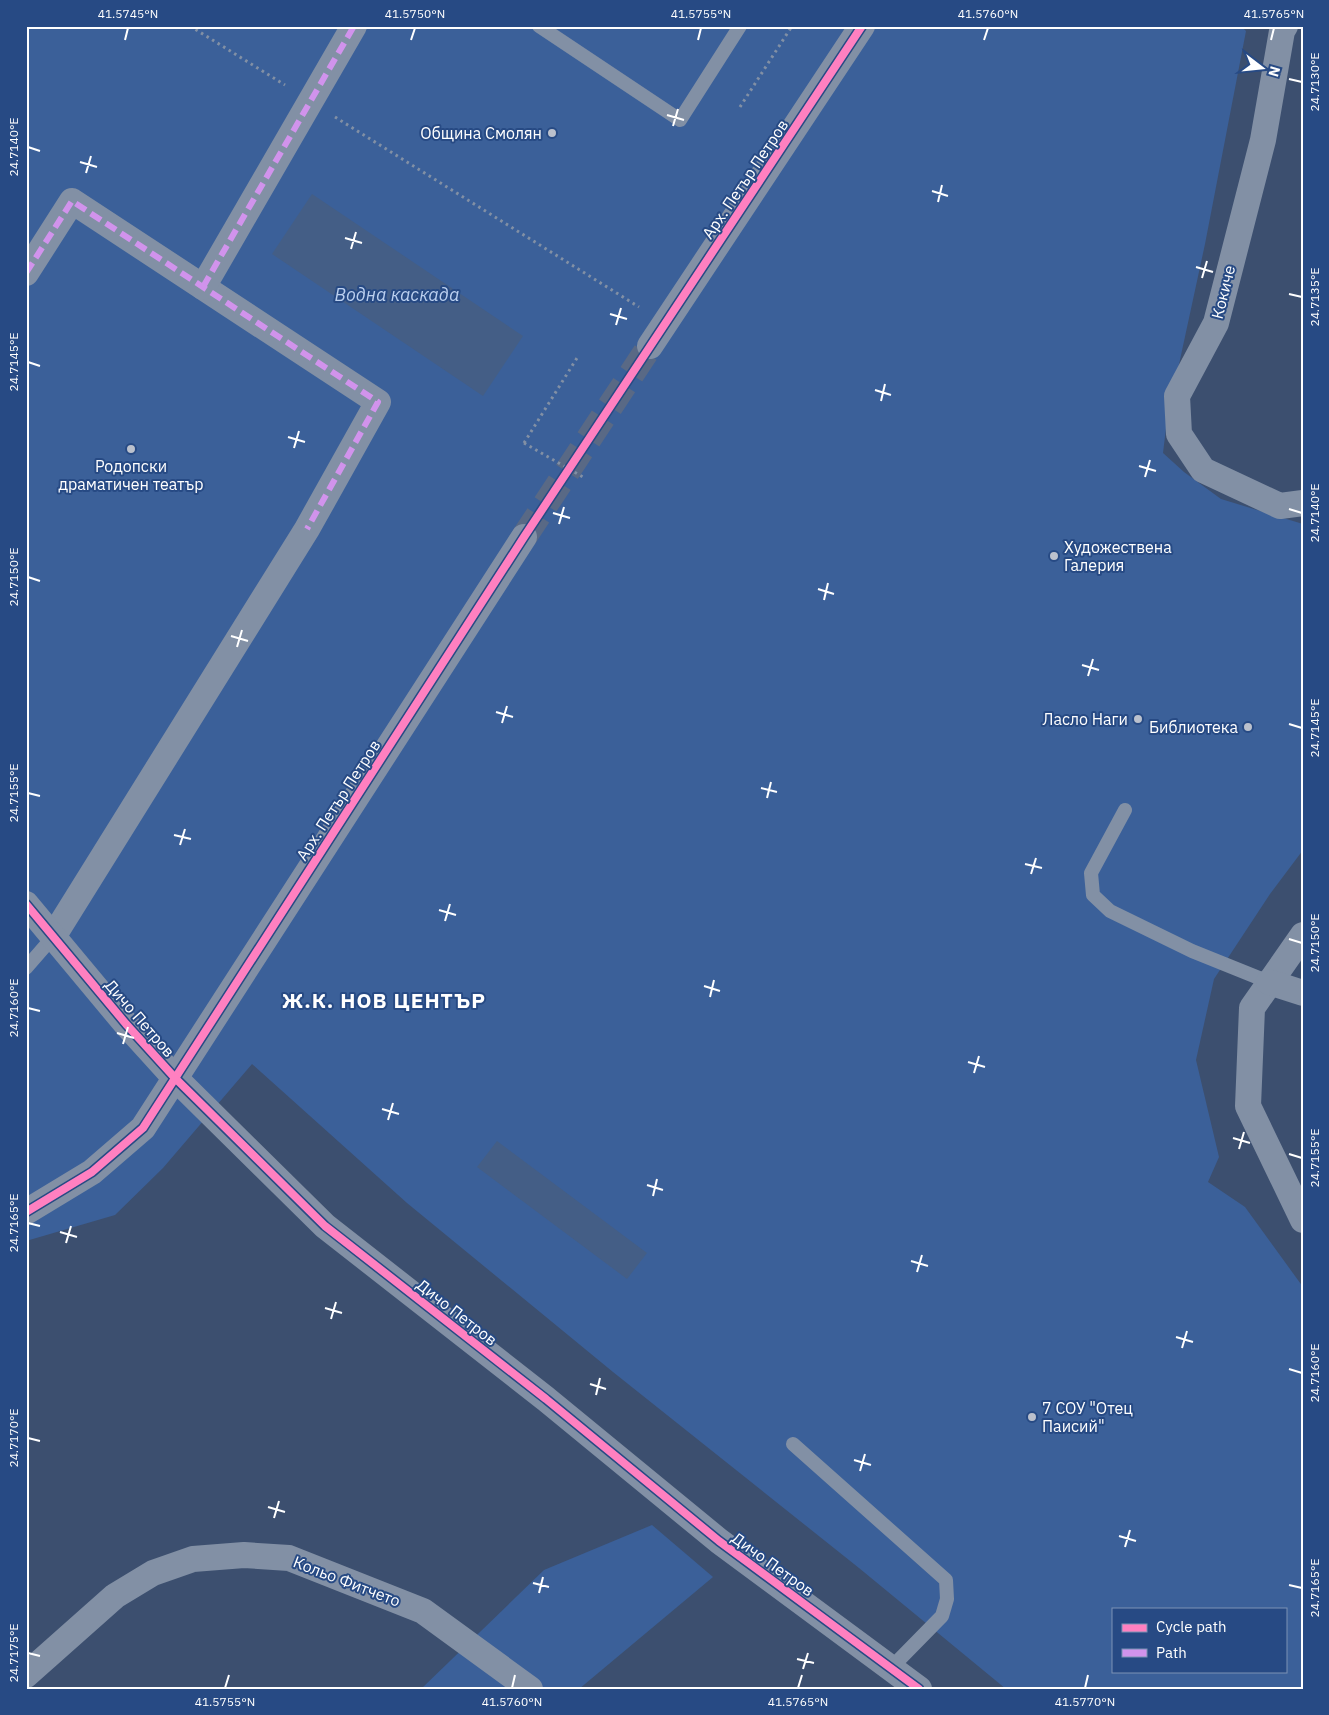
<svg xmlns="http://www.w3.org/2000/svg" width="1329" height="1715" font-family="'IBM Plex Sans',sans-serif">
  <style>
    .green { fill: #3b6099; fill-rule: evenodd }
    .water { fill: #445e86 }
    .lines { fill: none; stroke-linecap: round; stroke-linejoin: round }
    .street-tunnel { stroke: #596985; stroke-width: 26; stroke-dasharray: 26 13; stroke-linecap: butt }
    .path { stroke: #8290a5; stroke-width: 3; stroke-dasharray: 2.5 4; stroke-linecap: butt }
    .lane { stroke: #8290a5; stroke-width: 14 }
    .street { stroke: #8290a5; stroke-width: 26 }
    .path-bridge { stroke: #8290a5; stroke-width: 3; stroke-dasharray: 2.5 4; stroke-linecap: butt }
    .quiet { stroke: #d193ec; stroke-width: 6; stroke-dasharray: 12 6; stroke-linecap: butt }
    .cycleway-casing { stroke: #274a84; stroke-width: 11 }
    .cycleway { stroke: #ff80c0; stroke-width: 8 }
    .ticks { fill: none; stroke: #fff; stroke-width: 2 }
    .poi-dot { fill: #bbc1cd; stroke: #274a84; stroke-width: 2 }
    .labels { text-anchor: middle; stroke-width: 4; stroke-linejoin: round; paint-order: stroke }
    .poi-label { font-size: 16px; fill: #fff; stroke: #274a84; text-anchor: end }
    .street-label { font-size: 16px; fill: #fff; stroke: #274a84 }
    .water-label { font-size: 18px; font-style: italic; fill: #bcd0ef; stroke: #274a84 }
    .district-label { font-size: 21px; font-weight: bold; letter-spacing: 1px; fill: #fff; stroke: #274a84 }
    .neatline { fill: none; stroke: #fff; stroke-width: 2 }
    .ticks-label { font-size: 12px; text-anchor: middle; fill: #fff }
  </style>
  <rect width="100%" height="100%" fill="#3c4f6f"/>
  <g class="green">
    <path d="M 26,26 L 1241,26 L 1246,31 L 1205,244 L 1167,420 L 1163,453 L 1184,472 L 1221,499 L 1303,524 L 1303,850 L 1270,894 L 1214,979 L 1196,1060 L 1219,1157 L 1208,1182 L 1245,1207 L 1303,1287 L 1303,1689 L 1006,1689 L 859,1568 L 613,1372 L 407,1203 L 252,1064 L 163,1168 L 115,1215 L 26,1241 ZM 1113,1609 L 1285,1609 L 1285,1671 L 1113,1671 Z"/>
    <path d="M 652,1525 L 713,1577 L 579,1689 L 421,1689 L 544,1570 Z"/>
  </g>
  <g class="water">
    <path d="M 312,194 L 523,336 L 483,396 L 272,254 Z"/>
    <path d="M 497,1141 L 647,1253 L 627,1279 L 477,1167 Z"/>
  </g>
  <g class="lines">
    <path class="street-tunnel" d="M 524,537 L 650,346"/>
    <g class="path">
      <path d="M 190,26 L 285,85"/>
      <path d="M 740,107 L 792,26"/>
      <path d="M 335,117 L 639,307"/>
      <path d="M 524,443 L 577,358"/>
    </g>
    <g class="lane">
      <path d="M 539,26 L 680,120 L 740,26"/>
      <path d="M 1125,810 L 1091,873 L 1093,895 L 1110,911 L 1192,951 L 1269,982"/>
      <path d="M 26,968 L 53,937"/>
      <path d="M 793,1444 L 946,1580 L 947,1599 L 942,1616 L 891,1668"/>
    </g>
    <g class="street">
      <path d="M 1285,26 L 1282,31 L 1263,140 L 1216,323 L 1177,396 L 1179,434 L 1203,470 L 1280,506 L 1303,503"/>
      <path d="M 26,273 L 72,201 L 378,402 L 307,529 L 53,937"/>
      <path d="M 203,287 L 354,26"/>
      <path d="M 650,346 L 862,26"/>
      <path d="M 26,904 L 126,1024 L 175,1078 L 325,1226 L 546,1399 L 719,1541 L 919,1689"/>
      <path d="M 1303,935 L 1252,1008 L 1248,1106 L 1303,1220"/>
      <path d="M 1269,982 L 1303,993"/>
      <path d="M 26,1212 L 92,1172 L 143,1128 L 524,537"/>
      <path d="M 26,1675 L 115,1596 L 153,1573 L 193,1559 L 244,1555 L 289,1558 L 423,1611 L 530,1689"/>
    </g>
    <path class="path-bridge" d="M 524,443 L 583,477"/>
    <g class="quiet">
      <path d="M 26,273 L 72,201 L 378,402 L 307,529"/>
      <path d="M 203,287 L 354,26"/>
    </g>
    <g class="cycleway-casing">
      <g id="cycleway">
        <path d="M 26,904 L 126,1024 L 175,1078 L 325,1226 L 546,1399 L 719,1541 L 919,1689"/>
        <path d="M 26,1212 L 92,1172 L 143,1128 L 524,537 L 862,26"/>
      </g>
    </g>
    <use href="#cycleway" class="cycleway"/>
  </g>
  <path class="ticks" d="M 125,40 L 128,28M 411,40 L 415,28M 698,40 L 701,28M 984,40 L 988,28M 1271,40 L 1274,28M 1289,79 L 1302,82M 667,115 L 684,120M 673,126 L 678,109M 28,147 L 40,151M 80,162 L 97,167M 86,173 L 91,156M 932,191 L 948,196M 938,202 L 942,185M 345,238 L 362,243M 351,249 L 356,232M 1196,267 L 1213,272M 1202,278 L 1207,261M 1289,294 L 1302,297M 610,314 L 627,319M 616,325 L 621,308M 28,362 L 40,366M 875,390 L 891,395M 881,401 L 885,384M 288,437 L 305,442M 294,448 L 299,431M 1139,466 L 1156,471M 1145,477 L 1150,460M 1289,509 L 1302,513M 553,513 L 570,518M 559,524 L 564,507M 28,577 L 40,581M 818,589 L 834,594M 824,600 L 828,583M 231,636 L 248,641M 237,647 L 242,630M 1082,665 L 1099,670M 1088,676 L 1093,659M 496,712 L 513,717M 502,723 L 507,706M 1289,724 L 1302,728M 761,788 L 777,792M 28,793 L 40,796M 767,798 L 771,782M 174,835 L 191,839M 180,845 L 185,829M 1025,864 L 1042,868M 1031,874 L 1036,858M 439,910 L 456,915M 445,921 L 450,904M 1289,939 L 1302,943M 704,986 L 720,991M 710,997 L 714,980M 28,1008 L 40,1011M 117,1033 L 134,1038M 123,1044 L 128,1027M 968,1062 L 985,1067M 974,1073 L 979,1056M 382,1109 L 399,1114M 388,1120 L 393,1103M 1233,1138 L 1250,1143M 1239,1149 L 1244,1132M 1289,1154 L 1302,1158M 647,1185 L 663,1190M 653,1196 L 657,1179M 28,1223 L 40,1226M 60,1232 L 77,1237M 66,1243 L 71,1226M 911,1261 L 928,1266M 917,1272 L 922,1255M 325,1308 L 342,1313M 331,1319 L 336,1302M 1176,1337 L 1193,1342M 1182,1348 L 1187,1331M 1289,1369 L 1302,1373M 590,1384 L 606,1389M 596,1395 L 600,1378M 28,1438 L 40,1441M 854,1460 L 871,1465M 860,1471 L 865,1454M 268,1507 L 285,1512M 274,1518 L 279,1501M 1119,1536 L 1136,1541M 1125,1547 L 1130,1530M 533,1583 L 549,1587M 1289,1585 L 1302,1588M 539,1593 L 543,1577M 28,1653 L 40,1656M 797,1659 L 814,1663M 803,1669 L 808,1653M 225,1688 L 229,1675M 512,1688 L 515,1675M 798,1688 L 802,1675M 1085,1688 L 1088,1675"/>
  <g class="poi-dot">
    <circle cx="552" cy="133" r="5"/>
    <circle cx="131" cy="449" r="5"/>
    <circle cx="1054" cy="556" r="5"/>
    <circle cx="1138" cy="719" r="5"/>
    <circle cx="1248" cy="727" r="5"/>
    <circle cx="1032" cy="1417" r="5"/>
  </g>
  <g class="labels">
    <g class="poi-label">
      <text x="542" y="139">Община Смолян</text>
      <text x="131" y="472" text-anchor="middle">Родопски<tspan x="131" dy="18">драматичен театър</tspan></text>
      <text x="1064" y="553" text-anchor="start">Художествена<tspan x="1064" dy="18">Галерия</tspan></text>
      <text x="1128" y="725">Ласло Наги</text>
      <text x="1238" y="733">Библиотека</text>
      <text x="1042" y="1414" text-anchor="start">7 СОУ "Отец<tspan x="1042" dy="18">Паисий"</tspan></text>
    </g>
    <g class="street-label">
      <text transform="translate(745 179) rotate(-56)" y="6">Арх. Петър Петров</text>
      <text transform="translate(1223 292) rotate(-76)" y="6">Кокиче</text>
      <text transform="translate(338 800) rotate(-57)" y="6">Арх. Петър Петров</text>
      <text transform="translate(140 1018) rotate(49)" y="6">Дичо Петров</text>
      <text transform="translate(457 1312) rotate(38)" y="6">Дичо Петров</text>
      <text transform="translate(773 1564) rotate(36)" y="6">Дичо Петров</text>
      <text transform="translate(347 1581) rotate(21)" y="6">Кольо Фитчето</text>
    </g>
    <g class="water-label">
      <text x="397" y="301">Водна каскада</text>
    </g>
    <g class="district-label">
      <text x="384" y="1008">Ж.К. НОВ ЦЕНТЪР</text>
    </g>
  </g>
  <rect width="1329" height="1715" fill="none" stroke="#274a84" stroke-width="55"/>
  <rect x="1112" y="1608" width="175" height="65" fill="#274a84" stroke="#7d92b5"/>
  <rect x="1122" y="1624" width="25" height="8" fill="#ff80c0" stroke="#7d92b5"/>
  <text x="1156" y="1632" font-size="15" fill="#ffffff">Cycle path</text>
  <rect x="1122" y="1649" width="25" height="8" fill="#d193ec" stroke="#7d92b5"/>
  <text x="1156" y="1658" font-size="15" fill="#ffffff">Path</text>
  <g transform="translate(1262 68) rotate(106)" stroke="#274a84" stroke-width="4" paint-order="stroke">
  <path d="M0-4L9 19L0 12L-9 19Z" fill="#ffffff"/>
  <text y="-8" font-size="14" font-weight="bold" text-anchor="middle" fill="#ffffff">N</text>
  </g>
  <rect x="28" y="28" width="1274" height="1660" class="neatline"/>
  <g class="ticks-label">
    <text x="128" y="18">41.5745°N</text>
    <text x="415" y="18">41.5750°N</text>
    <text x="701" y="18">41.5755°N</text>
    <text x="988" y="18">41.5760°N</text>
    <text x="1274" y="18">41.5765°N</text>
    <text transform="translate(1315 82) rotate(-90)" y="4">24.7130°E</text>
    <text transform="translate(14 147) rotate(-90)" y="4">24.7140°E</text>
    <text transform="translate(1315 297) rotate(-90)" y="4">24.7135°E</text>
    <text transform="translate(14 362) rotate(-90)" y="4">24.7145°E</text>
    <text transform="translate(1315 513) rotate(-90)" y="4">24.7140°E</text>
    <text transform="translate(14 577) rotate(-90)" y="4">24.7150°E</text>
    <text transform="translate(1315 728) rotate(-90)" y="4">24.7145°E</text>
    <text transform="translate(14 793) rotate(-90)" y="4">24.7155°E</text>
    <text transform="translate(1315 943) rotate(-90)" y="4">24.7150°E</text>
    <text transform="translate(14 1008) rotate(-90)" y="4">24.7160°E</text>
    <text transform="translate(1315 1158) rotate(-90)" y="4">24.7155°E</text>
    <text transform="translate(14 1223) rotate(-90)" y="4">24.7165°E</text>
    <text transform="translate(1315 1373) rotate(-90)" y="4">24.7160°E</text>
    <text transform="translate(14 1438) rotate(-90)" y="4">24.7170°E</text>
    <text transform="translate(1315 1588) rotate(-90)" y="4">24.7165°E</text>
    <text transform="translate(14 1653) rotate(-90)" y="4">24.7175°E</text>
    <text x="225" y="1706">41.5755°N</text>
    <text x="512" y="1706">41.5760°N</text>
    <text x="798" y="1706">41.5765°N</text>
    <text x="1085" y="1706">41.5770°N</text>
  </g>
</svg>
